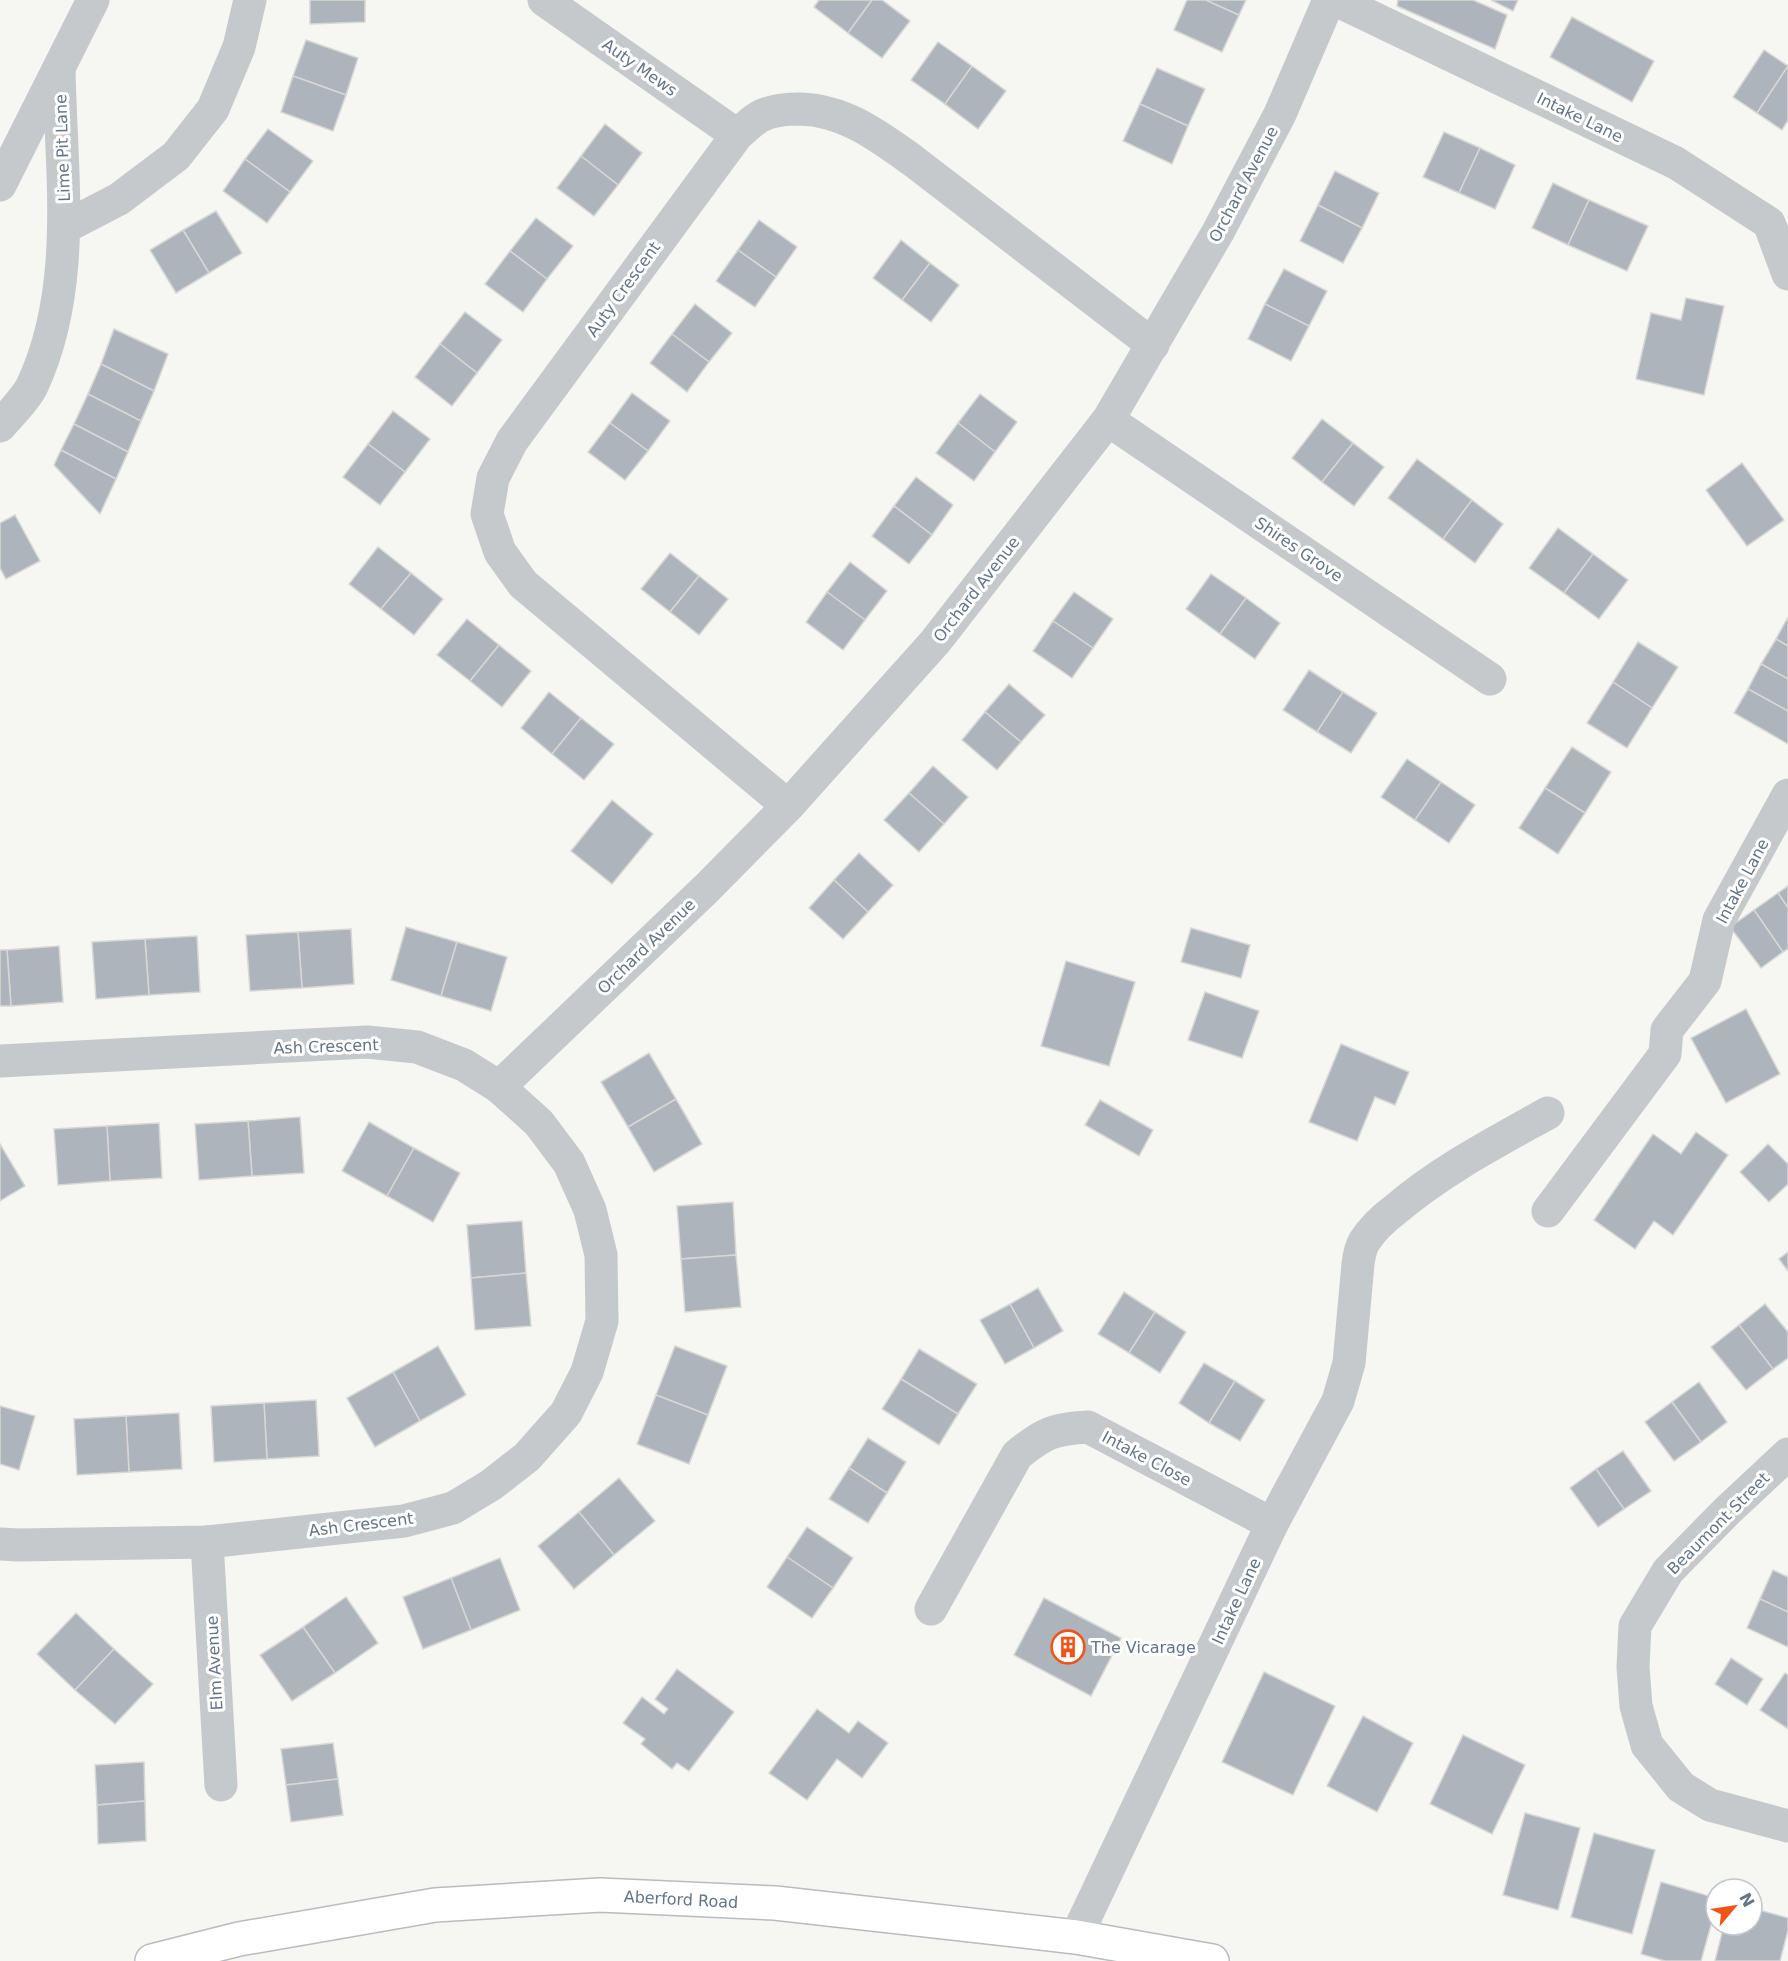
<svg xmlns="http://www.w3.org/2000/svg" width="1788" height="1961" font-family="'DejaVu Sans',sans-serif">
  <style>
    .building { fill: #adb4bb; stroke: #d7d7d5; stroke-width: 1.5 }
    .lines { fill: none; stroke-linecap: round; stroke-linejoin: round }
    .major-casing { stroke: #b8bcc0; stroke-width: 36 }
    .minor { stroke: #c5c9cc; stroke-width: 33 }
    .major { stroke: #fff; stroke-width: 33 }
    .labels { text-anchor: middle; stroke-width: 6; stroke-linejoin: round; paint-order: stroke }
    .street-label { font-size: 16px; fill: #637485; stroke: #fff }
    .poi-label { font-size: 16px; fill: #637485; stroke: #fff; text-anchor: start }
  </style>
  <rect width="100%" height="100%" fill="#f6f6f2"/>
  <g class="building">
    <path d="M 310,0 L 365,0 L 365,22 L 310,24 Z"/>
    <path d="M 819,0 L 872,0 L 848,33 L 814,7 Z"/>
    <path d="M 872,0 L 882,0 L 910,21 L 882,58 L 848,33 Z"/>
    <path d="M 1187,0 L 1206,0 L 1239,15 L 1222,52 L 1174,30 Z"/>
    <path d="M 1206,0 L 1246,0 L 1239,15 Z"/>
    <path d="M 1398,0 L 1473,0 L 1507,15 L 1495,49 L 1397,6 Z"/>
    <path d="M 1491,0 L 1518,0 L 1513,11 Z"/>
    <path d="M 1572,17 L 1654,61 L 1632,102 L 1550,57 Z"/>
    <path d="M 306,40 L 358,58 L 346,95 L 293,76 Z"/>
    <path d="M 938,42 L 972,66 L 945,104 L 911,80 Z"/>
    <path d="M 1764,50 L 1788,66 L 1757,113 L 1733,97 Z"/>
    <path d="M 972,66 L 1006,91 L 978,129 L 945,104 Z"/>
    <path d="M 1788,66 L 1788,120 L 1782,130 L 1757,113 Z"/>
    <path d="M 1157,68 L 1205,89 L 1188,126 L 1140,104 Z"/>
    <path d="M 293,76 L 346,95 L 333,131 L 281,112 Z"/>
    <path d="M 1140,104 L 1188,126 L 1172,164 L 1123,141 Z"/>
    <path d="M 605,124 L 642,153 L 618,185 L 581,156 Z"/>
    <path d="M 268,129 L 313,161 L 290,192 L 245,159 Z"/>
    <path d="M 1444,132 L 1480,148 L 1459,193 L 1423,177 Z"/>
    <path d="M 1480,148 L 1515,165 L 1495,209 L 1459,193 Z"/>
    <path d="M 581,156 L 618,185 L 594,216 L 557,188 Z"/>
    <path d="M 245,159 L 290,192 L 267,223 L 223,191 Z"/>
    <path d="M 1335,171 L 1379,193 L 1362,228 L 1318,205 Z"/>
    <path d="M 1553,183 L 1589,200 L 1568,245 L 1532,228 Z"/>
    <path d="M 1589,200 L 1648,226 L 1627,271 L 1568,245 Z"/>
    <path d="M 1318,205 L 1362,228 L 1343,263 L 1300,241 Z"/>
    <path d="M 216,211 L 242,253 L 209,273 L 183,230 Z"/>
    <path d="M 536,218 L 573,246 L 547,279 L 510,251 Z"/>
    <path d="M 759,220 L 797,247 L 776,277 L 738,250 Z"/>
    <path d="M 183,230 L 209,273 L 176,293 L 150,250 Z"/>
    <path d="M 901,240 L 930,263 L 902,300 L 873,278 Z"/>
    <path d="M 738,250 L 776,277 L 755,307 L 716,281 Z"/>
    <path d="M 510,251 L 547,279 L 523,312 L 485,284 Z"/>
    <path d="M 930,263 L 959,285 L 931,322 L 902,300 Z"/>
    <path d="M 1284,269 L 1327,291 L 1309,326 L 1265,304 Z"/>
    <path d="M 1686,298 L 1724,306 L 1704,395 L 1636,379 L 1651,313 L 1681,320 Z"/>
    <path d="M 695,304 L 732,333 L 709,362 L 672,334 Z"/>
    <path d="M 1265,304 L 1309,326 L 1291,361 L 1248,339 Z"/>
    <path d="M 465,312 L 502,340 L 477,373 L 440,344 Z"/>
    <path d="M 114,329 L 168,354 L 154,391 L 101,364 Z"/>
    <path d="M 672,334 L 709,362 L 687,392 L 650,363 Z"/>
    <path d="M 440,344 L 477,373 L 452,406 L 415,377 Z"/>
    <path d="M 101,364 L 154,391 L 141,421 L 88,394 Z"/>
    <path d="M 632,393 L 670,421 L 648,451 L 610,423 Z"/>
    <path d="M 88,394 L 141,421 L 128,452 L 74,424 Z"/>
    <path d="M 980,394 L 1017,422 L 995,452 L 958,423 Z"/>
    <path d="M 393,411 L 430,439 L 405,472 L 368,444 Z"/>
    <path d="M 1322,419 L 1353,443 L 1322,482 L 1292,458 Z"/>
    <path d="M 610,423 L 648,451 L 625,480 L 588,452 Z"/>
    <path d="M 958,423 L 995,452 L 974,481 L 936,453 Z"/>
    <path d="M 74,424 L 128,452 L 116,479 L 61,450 Z"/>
    <path d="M 1353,443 L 1384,467 L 1354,506 L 1322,482 Z"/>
    <path d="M 368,444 L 405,472 L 380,505 L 343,477 Z"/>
    <path d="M 61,450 L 116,479 L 100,514 L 54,465 Z"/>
    <path d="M 1417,459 L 1472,500 L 1443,539 L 1388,498 Z"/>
    <path d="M 1742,463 L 1784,520 L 1747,546 L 1706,490 Z"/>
    <path d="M 916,477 L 953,505 L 932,535 L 894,506 Z"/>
    <path d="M 1472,500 L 1503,524 L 1475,563 L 1443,539 Z"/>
    <path d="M 894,506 L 932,535 L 909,564 L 872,536 Z"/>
    <path d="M 15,515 L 40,561 L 6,579 L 0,568 L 0,523 Z"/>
    <path d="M 1558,528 L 1593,554 L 1564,593 L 1529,568 Z"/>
    <path d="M 378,547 L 411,573 L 381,609 L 349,584 Z"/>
    <path d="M 670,553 L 699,576 L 670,612 L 641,589 Z"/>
    <path d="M 1593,554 L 1628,580 L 1599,619 L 1564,593 Z"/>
    <path d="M 850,562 L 887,591 L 865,620 L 827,592 Z"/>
    <path d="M 411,573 L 443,599 L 414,635 L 381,609 Z"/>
    <path d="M 1211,574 L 1246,598 L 1220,634 L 1186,609 Z"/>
    <path d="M 699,576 L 728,599 L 699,635 L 670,612 Z"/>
    <path d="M 827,592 L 865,620 L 843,650 L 806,622 Z"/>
    <path d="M 1074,592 L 1113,619 L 1093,648 L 1053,621 Z"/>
    <path d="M 1246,598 L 1280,623 L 1255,659 L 1220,634 Z"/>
    <path d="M 1788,617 L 1788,646 L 1776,639 Z"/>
    <path d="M 467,619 L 499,645 L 470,681 L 437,655 Z"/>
    <path d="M 1053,621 L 1093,648 L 1072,678 L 1033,651 Z"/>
    <path d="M 1776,639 L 1788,646 L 1788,679 L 1761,664 Z"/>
    <path d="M 1638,642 L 1678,667 L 1652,708 L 1613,682 Z"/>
    <path d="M 499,645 L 531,671 L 502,707 L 470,681 Z"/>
    <path d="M 1761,664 L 1788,679 L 1788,711 L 1748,689 Z"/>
    <path d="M 1309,670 L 1343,692 L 1317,732 L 1283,710 Z"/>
    <path d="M 1613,682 L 1652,708 L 1627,748 L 1587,723 Z"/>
    <path d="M 1009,684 L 1045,715 L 1021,742 L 985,712 Z"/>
    <path d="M 1748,689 L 1788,711 L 1788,744 L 1734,713 Z"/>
    <path d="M 549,692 L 581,718 L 552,754 L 521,728 Z"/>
    <path d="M 1343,692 L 1377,713 L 1351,753 L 1317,732 Z"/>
    <path d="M 985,712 L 1021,742 L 997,770 L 962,740 Z"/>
    <path d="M 581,718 L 614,744 L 584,780 L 552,754 Z"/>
    <path d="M 1572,747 L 1611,772 L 1585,813 L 1545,788 Z"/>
    <path d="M 1407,759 L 1441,782 L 1415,820 L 1381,797 Z"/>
    <path d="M 933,766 L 968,797 L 944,824 L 909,793 Z"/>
    <path d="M 1441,782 L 1475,805 L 1449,843 L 1415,820 Z"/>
    <path d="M 1545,788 L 1585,813 L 1558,854 L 1519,828 Z"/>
    <path d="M 909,793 L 944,824 L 919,852 L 884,820 Z"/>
    <path d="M 612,800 L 653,834 L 612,884 L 571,851 Z"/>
    <path d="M 859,853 L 893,885 L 868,912 L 834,880 Z"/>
    <path d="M 834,880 L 868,912 L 843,939 L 809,908 Z"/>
    <path d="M 1788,886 L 1788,908 L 1778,893 Z"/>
    <path d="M 1778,893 L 1788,908 L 1788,949 L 1783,952 L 1754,910 Z"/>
    <path d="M 1754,910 L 1783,952 L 1761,968 L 1730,927 Z"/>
    <path d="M 406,927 L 457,942 L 441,996 L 391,980 Z"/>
    <path d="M 1191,928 L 1250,945 L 1241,978 L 1181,962 Z"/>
    <path d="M 351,929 L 354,984 L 302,988 L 298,932 Z"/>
    <path d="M 298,932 L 302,988 L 250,991 L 246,935 Z"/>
    <path d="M 197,936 L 200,992 L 149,995 L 145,939 Z"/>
    <path d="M 145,939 L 149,995 L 96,999 L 92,942 Z"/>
    <path d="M 457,942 L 507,957 L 491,1011 L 441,996 Z"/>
    <path d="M 59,946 L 63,1002 L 11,1006 L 7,950 Z"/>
    <path d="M 0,950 L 7,950 L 11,1006 L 0,1006 Z"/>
    <path d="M 1066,961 L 1135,982 L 1109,1066 L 1041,1046 Z"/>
    <path d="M 1205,992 L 1259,1011 L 1242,1058 L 1188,1040 Z"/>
    <path d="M 1746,1009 L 1780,1074 L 1726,1103 L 1691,1038 Z"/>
    <path d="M 1341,1044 L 1409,1072 L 1395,1105 L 1375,1097 L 1357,1141 L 1309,1122 Z"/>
    <path d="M 649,1053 L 676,1099 L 628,1127 L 601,1082 Z"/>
    <path d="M 676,1099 L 702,1144 L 654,1172 L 628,1127 Z"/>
    <path d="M 1100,1100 L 1153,1130 L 1139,1156 L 1085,1125 Z"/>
    <path d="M 300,1117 L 304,1173 L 252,1176 L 248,1121 Z"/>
    <path d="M 248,1121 L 252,1176 L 199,1180 L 195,1124 Z"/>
    <path d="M 369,1122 L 414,1148 L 387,1196 L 342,1171 Z"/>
    <path d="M 159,1123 L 162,1178 L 110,1181 L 107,1126 Z"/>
    <path d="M 107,1126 L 110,1181 L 58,1185 L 54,1129 Z"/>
    <path d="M 1696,1132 L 1728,1155 L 1673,1235 L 1654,1221 L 1635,1249 L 1594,1220 L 1653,1134 L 1681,1154 Z"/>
    <path d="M 0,1144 L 25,1186 L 0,1201 Z"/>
    <path d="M 1768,1144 L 1788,1164 L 1788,1184 L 1769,1202 L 1740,1172 Z"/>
    <path d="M 414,1148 L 460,1173 L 433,1222 L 387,1196 Z"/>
    <path d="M 733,1202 L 736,1255 L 681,1259 L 677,1206 Z"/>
    <path d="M 522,1221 L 526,1273 L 471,1278 L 467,1225 Z"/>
    <path d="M 1788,1252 L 1788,1271 L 1779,1259 Z"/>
    <path d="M 736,1255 L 741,1307 L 685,1312 L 681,1259 Z"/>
    <path d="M 526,1273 L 531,1326 L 475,1330 L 471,1278 Z"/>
    <path d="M 1038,1288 L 1063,1331 L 1034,1348 L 1010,1304 Z"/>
    <path d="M 1124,1292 L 1155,1312 L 1129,1353 L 1098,1334 Z"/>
    <path d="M 1010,1304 L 1034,1348 L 1005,1364 L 980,1320 Z"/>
    <path d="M 1765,1304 L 1788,1332 L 1788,1358 L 1773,1369 L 1739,1325 Z"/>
    <path d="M 1155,1312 L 1186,1332 L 1160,1373 L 1129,1353 Z"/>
    <path d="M 1739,1325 L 1773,1369 L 1746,1390 L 1711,1347 Z"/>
    <path d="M 438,1346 L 466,1395 L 420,1421 L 393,1372 Z"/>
    <path d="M 675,1346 L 727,1366 L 708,1415 L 656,1395 Z"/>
    <path d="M 919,1349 L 977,1384 L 958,1414 L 901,1379 Z"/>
    <path d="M 1204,1363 L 1235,1381 L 1209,1423 L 1179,1403 Z"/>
    <path d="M 393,1372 L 420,1421 L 375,1447 L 347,1398 Z"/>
    <path d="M 901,1379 L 958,1414 L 939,1445 L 882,1409 Z"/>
    <path d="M 1235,1381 L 1265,1400 L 1240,1441 L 1209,1423 Z"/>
    <path d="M 1699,1382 L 1727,1422 L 1701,1442 L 1672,1402 Z"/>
    <path d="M 656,1395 L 708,1415 L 689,1464 L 637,1444 Z"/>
    <path d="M 316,1400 L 319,1456 L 267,1459 L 264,1403 Z"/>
    <path d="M 1672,1402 L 1701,1442 L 1674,1461 L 1645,1422 Z"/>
    <path d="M 264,1403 L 267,1459 L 214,1462 L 211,1406 Z"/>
    <path d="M 0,1406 L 35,1416 L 19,1470 L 0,1464 Z"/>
    <path d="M 179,1413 L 182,1469 L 129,1472 L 126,1416 Z"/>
    <path d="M 126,1416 L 129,1472 L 77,1475 L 74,1419 Z"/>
    <path d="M 868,1438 L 906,1462 L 887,1493 L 849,1468 Z"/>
    <path d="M 1623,1451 L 1651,1491 L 1624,1509 L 1596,1469 Z"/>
    <path d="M 849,1468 L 887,1493 L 868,1523 L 829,1499 Z"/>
    <path d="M 1596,1469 L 1624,1509 L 1598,1527 L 1570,1488 Z"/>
    <path d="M 619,1478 L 655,1521 L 614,1555 L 579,1512 Z"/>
    <path d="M 579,1512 L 614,1555 L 574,1589 L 538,1546 Z"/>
    <path d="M 807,1527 L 853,1558 L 833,1588 L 787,1557 Z"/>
    <path d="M 787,1557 L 833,1588 L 812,1618 L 767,1587 Z"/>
    <path d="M 500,1558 L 520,1610 L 471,1630 L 451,1578 Z"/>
    <path d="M 1773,1570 L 1788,1577 L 1788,1612 L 1760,1599 Z"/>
    <path d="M 451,1578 L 471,1630 L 423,1649 L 403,1597 Z"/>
    <path d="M 346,1597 L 378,1643 L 335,1673 L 303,1627 Z"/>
    <path d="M 1044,1598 L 1121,1638 L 1091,1696 L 1014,1655 Z"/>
    <path d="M 1760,1599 L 1788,1612 L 1788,1647 L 1747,1628 Z"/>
    <path d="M 76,1613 L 114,1649 L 75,1690 L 37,1654 Z"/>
    <path d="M 303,1627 L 335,1673 L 292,1701 L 260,1655 Z"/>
    <path d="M 114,1649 L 153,1684 L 115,1724 L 75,1690 Z"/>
    <path d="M 1731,1658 L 1763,1679 L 1747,1705 L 1715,1684 Z"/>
    <path d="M 677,1669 L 734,1712 L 689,1771 L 677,1763 L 672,1769 L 641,1744 L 645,1739 L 623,1723 L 642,1697 L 664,1714 L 668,1709 L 655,1699 Z"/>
    <path d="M 1264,1672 L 1335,1706 L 1293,1795 L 1222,1762 Z"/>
    <path d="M 1785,1673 L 1788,1675 L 1788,1729 L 1760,1710 Z"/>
    <path d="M 817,1709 L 849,1733 L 858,1721 L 888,1743 L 862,1778 L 837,1759 L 807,1800 L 769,1773 Z"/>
    <path d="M 1363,1716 L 1413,1743 L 1377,1812 L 1327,1786 Z"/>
    <path d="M 1463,1735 L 1525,1765 L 1492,1834 L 1430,1804 Z"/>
    <path d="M 333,1743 L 338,1779 L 286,1785 L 281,1749 Z"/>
    <path d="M 144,1762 L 145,1801 L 97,1805 L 95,1765 Z"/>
    <path d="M 338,1779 L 343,1815 L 291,1822 L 286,1785 Z"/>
    <path d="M 145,1801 L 146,1841 L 98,1844 L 97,1805 Z"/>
    <path d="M 1525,1813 L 1580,1828 L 1558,1910 L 1503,1895 Z"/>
    <path d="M 1594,1833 L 1655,1850 L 1632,1934 L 1571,1917 Z"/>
    <path d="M 1661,1882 L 1716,1898 L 1716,1907 L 1701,1961 L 1665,1961 L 1641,1954 Z"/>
    <path d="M 1752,1908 L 1788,1918 L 1788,1930 L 1780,1961 L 1715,1961 L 1724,1925 L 1752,1925 Z"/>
  </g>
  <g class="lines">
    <g class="major-casing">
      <path id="major" d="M 152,1961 L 239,1939 L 435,1905 L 600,1895 L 775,1903 L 1076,1937 L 1212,1961"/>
    </g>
    <g class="minor">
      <path d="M 544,0 L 737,135"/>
      <path d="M 1336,0 L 1676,163 L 1769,223 L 1788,274"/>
      <path d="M 0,185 L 93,0"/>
      <path d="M 65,227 L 119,199 L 176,156 L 213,109 L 239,47 L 250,0"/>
      <path d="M 1108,420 L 1490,679"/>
      <path d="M 0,426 C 10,414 25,400 32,386 C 78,288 61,175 59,69"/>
      <path d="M 788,806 L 523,584 L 500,552 L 487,514 L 493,478 L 512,441 L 737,135 C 744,129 751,122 759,117 C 771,110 786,109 800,109 C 844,110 877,135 912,160 L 1153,345"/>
      <path d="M 0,1061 L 367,1042 L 417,1047 L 464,1065 L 499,1087 L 539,1123 L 569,1163 L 590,1210 L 601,1255 L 602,1321 L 587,1372 L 566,1413 L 527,1457 L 491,1485 L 453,1508 L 404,1521 L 207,1542 L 18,1545 L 0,1544"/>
      <path d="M 499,1087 L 707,888 L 788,806 L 935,642 L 1108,420 L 1218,232 L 1280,114 L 1329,0"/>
      <path d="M 1548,1211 L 1665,1054 L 1667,1030 L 1705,981 L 1719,920 L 1788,795"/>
      <path d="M 1788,1454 L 1727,1511 L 1668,1571 L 1635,1626 L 1633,1667 L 1636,1706 L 1647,1745 L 1681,1787 L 1710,1805 L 1788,1826"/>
      <path d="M 207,1542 L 221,1785"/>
      <path d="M 931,1609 L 1017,1455 C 1044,1433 1053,1429 1088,1427 L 1272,1524"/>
      <path d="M 1076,1937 L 1272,1524 L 1338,1401 L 1349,1363 L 1358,1264 C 1359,1256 1360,1249 1364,1242 C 1372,1229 1384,1218 1396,1209 C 1442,1170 1496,1142 1548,1113"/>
    </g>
    <use href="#major" class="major"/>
  </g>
  <defs>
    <g id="building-ring" transform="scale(1.725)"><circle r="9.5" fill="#fff" stroke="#ef5519" stroke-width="1.5"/><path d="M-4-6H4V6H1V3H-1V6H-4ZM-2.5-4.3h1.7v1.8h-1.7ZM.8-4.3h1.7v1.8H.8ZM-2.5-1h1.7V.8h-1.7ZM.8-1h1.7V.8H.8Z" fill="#ef5519"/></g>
  </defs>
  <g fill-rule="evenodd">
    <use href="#building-ring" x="1068" y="1647"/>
  </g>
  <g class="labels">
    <g class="street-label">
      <text transform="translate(640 67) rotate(35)" y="6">Auty Mews</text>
      <text transform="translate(1580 117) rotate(26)" y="6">Intake Lane</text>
      <text transform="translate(62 148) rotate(-92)" y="6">Lime Pit Lane</text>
      <text transform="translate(1243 184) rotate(-62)" y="6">Orchard Avenue</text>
      <text transform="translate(623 289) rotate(-54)" y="6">Auty Crescent</text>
      <text transform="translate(1299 549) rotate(34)" y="6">Shires Grove</text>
      <text transform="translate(976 589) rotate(-52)" y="6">Orchard Avenue</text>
      <text transform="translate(1742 881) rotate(-62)" y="6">Intake Lane</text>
      <text transform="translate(646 946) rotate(-44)" y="6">Orchard Avenue</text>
      <text transform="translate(326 1046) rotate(-2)" y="6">Ash Crescent</text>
      <text transform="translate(1147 1458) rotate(28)" y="6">Intake Close</text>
      <text transform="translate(1718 1523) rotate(-45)" y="6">Beaumont Street</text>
      <text transform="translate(361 1524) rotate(-7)" y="6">Ash Crescent</text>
      <text transform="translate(1236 1601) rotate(-65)" y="6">Intake Lane</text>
      <text transform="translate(214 1663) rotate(-93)" y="6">Elm Avenue</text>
      <text transform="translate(681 1899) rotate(3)" y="6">Aberford Road</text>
    </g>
    <g class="poi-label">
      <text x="1091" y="1653">The Vicarage</text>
    </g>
  </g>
  <g transform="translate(1734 1907) rotate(61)"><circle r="28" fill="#ffffff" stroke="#c1c7ce" stroke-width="1.5"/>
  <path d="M0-4.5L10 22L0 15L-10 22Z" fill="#ef5519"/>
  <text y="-9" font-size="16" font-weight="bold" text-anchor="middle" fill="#637485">N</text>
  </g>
</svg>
